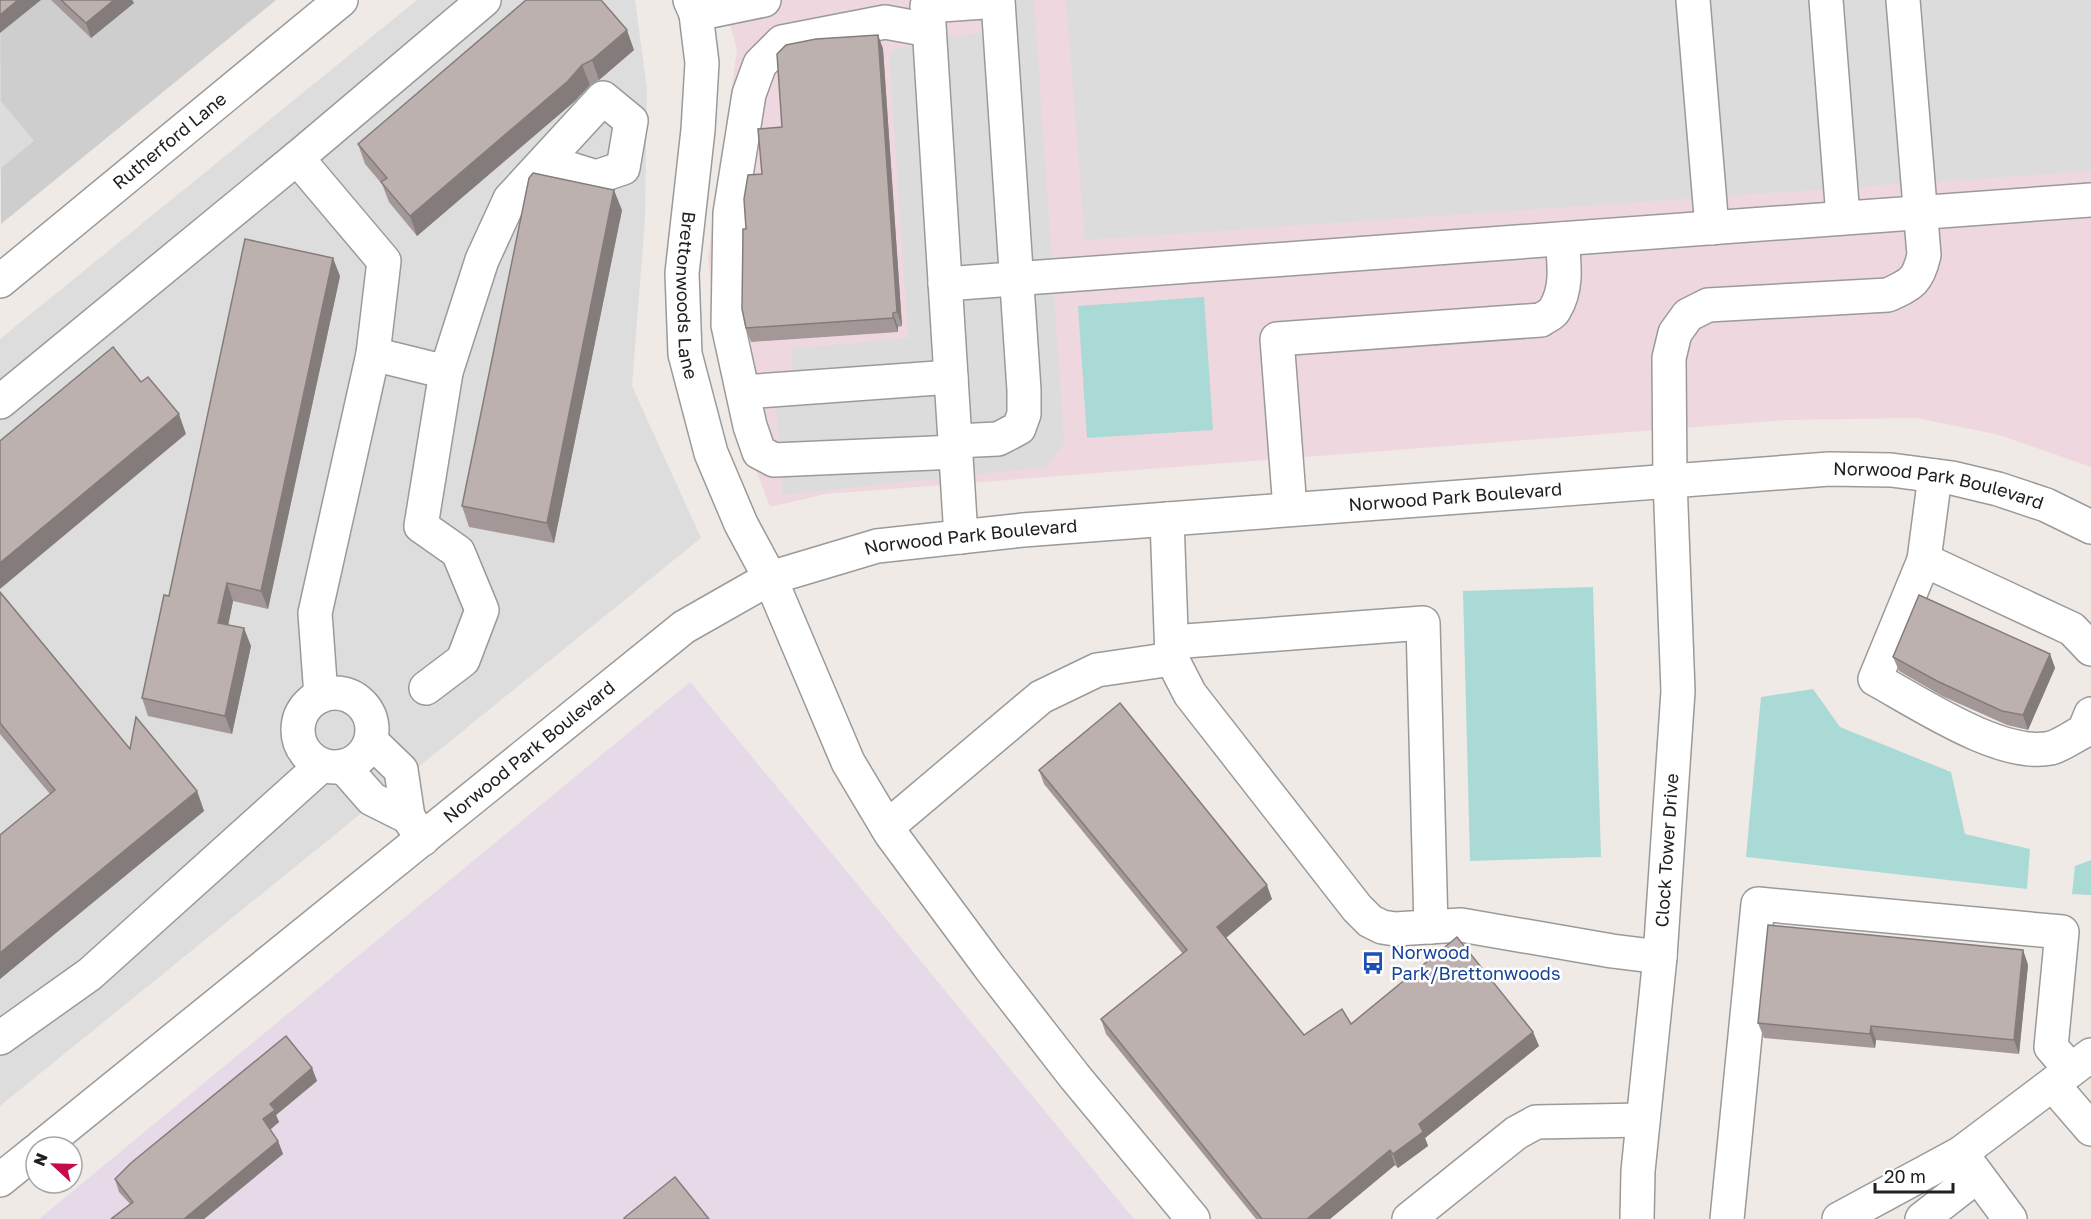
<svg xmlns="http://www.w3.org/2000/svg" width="2091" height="1219" font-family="'Golos Text',sans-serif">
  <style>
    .residential { fill: #dedddd }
    .commercial { fill: #efd7df }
    .industrial { fill: #e6d9e8 }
    .religious { fill: #cecece }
    .parking { fill: #dcdcdc }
    .water { fill: #aadad5 }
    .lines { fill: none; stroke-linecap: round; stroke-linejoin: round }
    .minor-casing { stroke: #9a9a9a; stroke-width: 36 }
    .minor { stroke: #fff; stroke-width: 33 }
    .wall { fill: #a39897 }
    .shaded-wall { fill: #847c7b }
    .building { fill: #bdb1b0; stroke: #847c7b; stroke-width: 1.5 }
    .labels { text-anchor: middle; stroke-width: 5; stroke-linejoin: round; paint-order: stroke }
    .street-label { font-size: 18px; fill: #202020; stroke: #fff }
    .transit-label { font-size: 18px; fill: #164399; stroke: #fff; text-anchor: start }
  </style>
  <rect width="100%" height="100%" fill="#f0eae7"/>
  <path class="residential" d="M 417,0 L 635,0 L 647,89 L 645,219 L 632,386 L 701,538 L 0,1106 L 0,339 Z"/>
  <path class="commercial" d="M 723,0 L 2091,0 L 2091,467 L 1999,435 L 1917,418 L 1786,420 L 826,494 L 770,507 L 719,370 L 708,258 L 737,50 Z"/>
  <path class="industrial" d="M 690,682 L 1134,1219 L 39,1219 Z"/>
  <path class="religious" d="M 0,0 L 276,0 L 1,224 Z"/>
  <g class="parking">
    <path d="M 1006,0 L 1034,0 L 1064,442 L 1047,467 L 783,495 L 776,404 L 793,378 L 791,349 L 908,338 L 889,52 L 942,37 L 986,33 Z"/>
    <path d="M 1066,0 L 2091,0 L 2091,171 L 1085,240 Z"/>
    <path d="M 0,100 L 34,141 L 0,169 Z"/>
  </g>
  <g class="water">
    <path d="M 1204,297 L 1213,430 L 1087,438 L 1078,306 Z"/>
    <path d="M 1593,587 L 1601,857 L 1470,861 L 1463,591 Z"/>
    <path d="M 1813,689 L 1840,727 L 1951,772 L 1965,834 L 2030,849 L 2027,889 L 1746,857 L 1761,697 Z"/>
    <path d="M 2091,860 L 2091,895 L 2072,894 L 2075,866 Z"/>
  </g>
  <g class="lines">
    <g class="minor-casing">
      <g id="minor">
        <path id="s1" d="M 690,0 L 696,14 L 702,63 L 698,130 L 682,273 L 685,354 L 711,453 L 741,524 L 770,578 L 848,762 L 891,834 L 991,969 L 1075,1077 L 1193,1219"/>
        <path d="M 1693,0 L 1712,228"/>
        <path d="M 1826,0 L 1843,217"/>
        <path d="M 927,6 L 998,1 L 1024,390 L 1024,414 L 1019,428 L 998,439 L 955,441"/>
        <path d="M 928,9 L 961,537"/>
        <path d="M 696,14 L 764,0"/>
        <path d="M 929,30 L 885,22 L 782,42 L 760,64 L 749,94 L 730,213 L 728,325 L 750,426 L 759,452 L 774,460 L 956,452"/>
        <path id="s2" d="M 0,281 L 341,0"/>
        <path d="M 945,284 L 2091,200"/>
        <path d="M 373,354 L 446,372 L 421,526 L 458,552 L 482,610 L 463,660 L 426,688"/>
        <path d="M 446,372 L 482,260 L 510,199 L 603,98 L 631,121 L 623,168 L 596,177 L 545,161"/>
        <path d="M 743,392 L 951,377"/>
        <path d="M 0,402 L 297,158"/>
        <path d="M 1290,509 L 1277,339 L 1541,320 C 1545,317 1553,314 1555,309 C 1568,288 1564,262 1562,239"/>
        <path d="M 1167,519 L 1172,659 L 1190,694 L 1357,908 L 1370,921 L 1382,927 L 1395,929 L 1461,925 L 1612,951 L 1660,957"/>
        <path d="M 1924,560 L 1935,476"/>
        <path d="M 1172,642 L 1423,623 L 1431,927"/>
        <path d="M 2091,649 L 2072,629 L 1924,560 L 1875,679 C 1919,703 2002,759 2051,748 C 2062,745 2074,736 2084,731 L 2091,714"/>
        <circle cx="335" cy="730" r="37"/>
        <path d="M 321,696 L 315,613 L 373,354 L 384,261 L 297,158 L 484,0"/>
        <path d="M 371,741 L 401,770 L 408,817"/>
        <path d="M 343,766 L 372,799 L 408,817 L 423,839"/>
        <path d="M 887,827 L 1041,697 L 1097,670 L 1172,659"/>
        <path d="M 0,1038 L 90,974 L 322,765"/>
        <path d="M 2053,1085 L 2091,1129"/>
        <path id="s3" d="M 41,1147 L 684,627 L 770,578 L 877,546 L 1023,530 L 1829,469 L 1891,470 L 1952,478 L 1998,489 L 2046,505 L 2091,527"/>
        <path d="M 1961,1153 L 2010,1219"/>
        <path d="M 0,1180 L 36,1151"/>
        <path d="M 1409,1219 L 1516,1133 L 1536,1122 L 1643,1120"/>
        <path id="s4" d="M 1637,1219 L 1638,1171 L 1660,957 L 1678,691 L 1670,480 L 1669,358 L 1675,333 L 1688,315 L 1708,305 L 1888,295 C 1912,284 1918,281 1924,255 L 1903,0"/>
        <path d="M 1727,1219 L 1758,904 L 2062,932 L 2051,1047 L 2071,1070"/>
        <path d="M 1839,1219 L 1961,1153 L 2091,1055"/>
        <path d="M 1922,1219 L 1977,1176"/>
      </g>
    </g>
    <use href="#minor" class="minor"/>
  </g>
  <g class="wall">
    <path d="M 51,0 L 132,0 L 134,3 L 91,38 Z"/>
    <path d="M 526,0 L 634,50 L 599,80 L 590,85 L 575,101 L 417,236 L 389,202 L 382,184 L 365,164 L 358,144 Z"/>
    <path d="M 878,35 L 883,49 L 902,326 L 898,327 L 898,332 L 751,342 L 746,328 L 746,229 L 762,174 L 782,127 Z"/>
    <path d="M 622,210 L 554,543 L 469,527 L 462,506 Z"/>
    <path d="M 340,276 L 268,609 L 233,601 L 228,625 L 251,646 L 232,734 L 148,716 L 142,698 L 169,596 Z"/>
    <path d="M 0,592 L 130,749 L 197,791 L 204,811 L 0,979 L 0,835 L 50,794 L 0,734 Z"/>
    <path d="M 2050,654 L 2055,668 L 2028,730 L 2007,725 L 1942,696 L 1899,671 L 1893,657 Z"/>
    <path d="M 1039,770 L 1272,899 L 1226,938 L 1304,1035 L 1351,1024 L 1533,1032 L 1539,1046 L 1425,1138 L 1428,1146 L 1398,1168 L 1395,1165 L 1330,1219 L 1256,1219 L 1106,1034 L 1101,1019 L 1183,954 L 1044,784 Z"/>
    <path d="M 2023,950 L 2028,965 L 2019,1054 L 1876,1040 L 1875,1048 L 1764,1038 L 1758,1023 Z"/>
    <path d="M 312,1068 L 317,1081 L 276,1115 L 279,1122 L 270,1130 L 278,1141 L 283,1154 L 204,1219 L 111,1219 L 130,1204 L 119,1192 L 115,1179 Z"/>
  </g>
  <g class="shaded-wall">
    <path d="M 18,0 L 41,0 L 0,33 L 0,15 Z"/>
    <path d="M 114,0 L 132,0 L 134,3 L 91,38 L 86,23 Z"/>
    <path d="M 627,30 L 634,50 L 599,80 L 592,60 Z"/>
    <path d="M 878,35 L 883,49 L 902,326 L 897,312 Z"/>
    <path d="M 582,65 L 590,85 L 575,101 L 417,236 L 410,216 Z"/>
    <path d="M 614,190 L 622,210 L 554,543 L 547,523 Z"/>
    <path d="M 333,258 L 340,276 L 268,609 L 261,591 Z"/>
    <path d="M 893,313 L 898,327 L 898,332 L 893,318 Z"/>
    <path d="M 179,414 L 186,434 L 0,589 L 0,563 Z"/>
    <path d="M 227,583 L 233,601 L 225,641 L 218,623 Z"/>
    <path d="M 244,628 L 251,646 L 232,734 L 225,716 Z"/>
    <path d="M 2050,654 L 2055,668 L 2028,730 L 2023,715 Z"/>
    <path d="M 197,791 L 204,811 L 0,979 L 0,953 Z"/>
    <path d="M 1267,885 L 1272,899 L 1222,941 L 1217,927 Z"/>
    <path d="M 2023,950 L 2028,965 L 2019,1054 L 2014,1040 Z"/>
    <path d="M 1871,1026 L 1876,1040 L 1875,1048 L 1870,1034 Z"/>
    <path d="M 1533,1032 L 1539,1046 L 1425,1138 L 1428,1146 L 1398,1168 L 1393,1154 L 1419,1124 Z"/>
    <path d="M 312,1068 L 317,1081 L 276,1115 L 279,1122 L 267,1132 L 263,1119 L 270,1104 Z"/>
    <path d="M 278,1141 L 283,1154 L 204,1219 L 184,1219 Z"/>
    <path d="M 1390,1150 L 1395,1165 L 1330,1219 L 1307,1219 Z"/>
  </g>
  <g class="building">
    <path d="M 0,0 L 18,0 L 0,15 Z"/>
    <path d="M 61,0 L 114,0 L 86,23 Z"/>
    <path d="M 526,0 L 601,0 L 627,30 L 592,60 L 582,65 L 568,81 L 410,216 L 381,182 L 387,178 L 358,144 Z"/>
    <path d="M 878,35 L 897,312 L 893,313 L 893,318 L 746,328 L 742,309 L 743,229 L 746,229 L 744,199 L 748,175 L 762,174 L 758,129 L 782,127 L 777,54 L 786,45 L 816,39 Z"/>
    <path d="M 533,173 L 614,190 L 547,523 L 462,506 L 529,178 Z"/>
    <path d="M 245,239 L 333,258 L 261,591 L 227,583 L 218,623 L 244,628 L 225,716 L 142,698 L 164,595 L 169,596 Z"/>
    <path d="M 113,347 L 141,382 L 148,377 L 179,414 L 0,563 L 0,441 Z"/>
    <path d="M 0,592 L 130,749 L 136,717 L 197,791 L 0,953 L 0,835 L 55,790 L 0,723 Z"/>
    <path d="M 1919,595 L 2050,654 L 2023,715 L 2002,711 L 1937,681 L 1893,657 Z"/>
    <path d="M 1120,703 L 1267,885 L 1217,927 L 1304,1035 L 1342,1009 L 1351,1024 L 1457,937 L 1533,1032 L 1419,1124 L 1423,1132 L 1393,1154 L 1390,1150 L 1307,1219 L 1262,1219 L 1101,1019 L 1187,950 L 1039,770 Z"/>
    <path d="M 1768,925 L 2023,950 L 2014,1040 L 1871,1026 L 1870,1034 L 1758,1023 Z"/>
    <path d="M 286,1036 L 312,1068 L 270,1104 L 275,1110 L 263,1119 L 278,1141 L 184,1219 L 111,1219 L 133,1202 L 115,1179 L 131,1163 Z"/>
    <path d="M 675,1177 L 709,1219 L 624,1219 L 624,1218 Z"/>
  </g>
  <defs>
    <g id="bus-bare" transform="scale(1.8)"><path d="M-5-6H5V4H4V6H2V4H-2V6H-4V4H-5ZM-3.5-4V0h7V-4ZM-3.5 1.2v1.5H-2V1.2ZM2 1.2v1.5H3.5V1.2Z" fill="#1a4fb4" stroke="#fff" stroke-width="2.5" paint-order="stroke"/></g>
  </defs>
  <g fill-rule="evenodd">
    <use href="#bus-bare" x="1373" y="963"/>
  </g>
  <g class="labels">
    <g class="street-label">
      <text dy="6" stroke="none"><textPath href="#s2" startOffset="220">Rutherford Lane</textPath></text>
      <text dy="6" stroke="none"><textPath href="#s1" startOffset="298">Brettonwoods Lane</textPath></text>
      <text dy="6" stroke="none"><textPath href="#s3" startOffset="2104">Norwood Park Boulevard</textPath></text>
      <text dy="6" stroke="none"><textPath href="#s3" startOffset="1618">Norwood Park Boulevard</textPath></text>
      <text dy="6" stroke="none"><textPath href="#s3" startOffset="1132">Norwood Park Boulevard</textPath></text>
      <text dy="6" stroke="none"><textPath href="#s3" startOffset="628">Norwood Park Boulevard</textPath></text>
      <text dy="6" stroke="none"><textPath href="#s4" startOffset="370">Clock Tower Drive</textPath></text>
    </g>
    <g class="transit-label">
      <text x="1391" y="959">Norwood<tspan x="1391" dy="21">Park/Brettonwoods</tspan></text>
    </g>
  </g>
  <g transform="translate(54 1165) rotate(292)"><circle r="28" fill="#ffffff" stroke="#a6a6a6" stroke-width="1.5"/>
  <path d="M0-4.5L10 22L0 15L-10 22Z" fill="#c30d4b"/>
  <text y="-9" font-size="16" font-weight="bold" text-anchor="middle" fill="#202020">N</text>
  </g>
  <path d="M1875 1183v9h78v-9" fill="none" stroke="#202020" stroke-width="3"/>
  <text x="1884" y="1183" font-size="18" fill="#202020" stroke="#ffffff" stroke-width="4.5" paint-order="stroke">20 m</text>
</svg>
